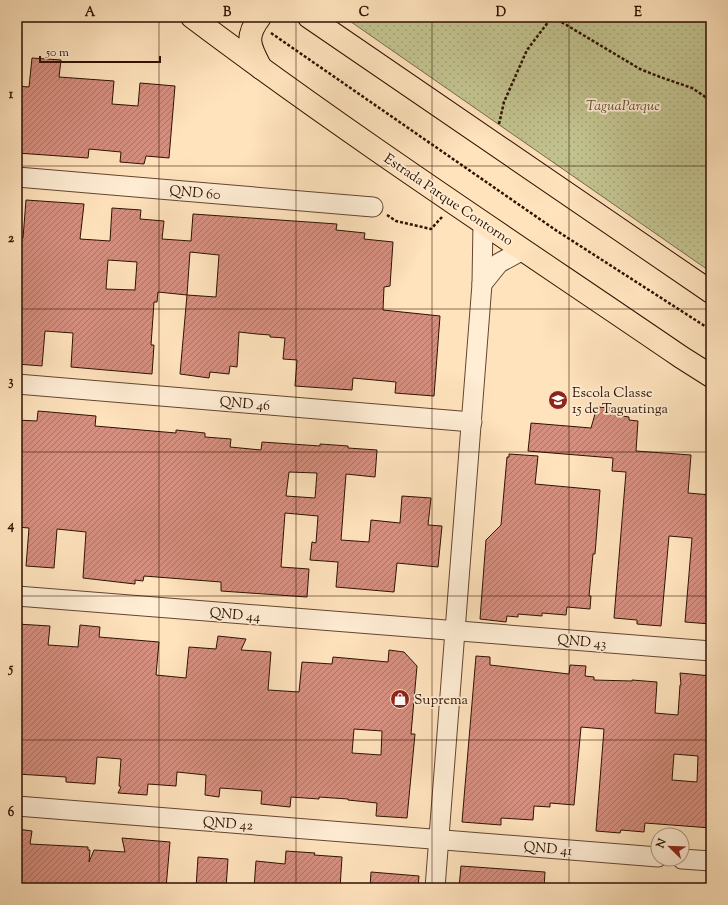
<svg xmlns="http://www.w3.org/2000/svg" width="728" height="905" font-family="'Sorts Mill Goudy',serif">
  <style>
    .park { fill: url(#park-dots); stroke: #786a48 }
    .building { fill: url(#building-hatch); stroke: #2f1100; fill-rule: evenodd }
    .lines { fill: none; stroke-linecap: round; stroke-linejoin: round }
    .minor-casing { stroke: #63462f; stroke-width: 21 }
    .highway-casing { stroke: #2f1100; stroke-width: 24 }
    .path { stroke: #2f1100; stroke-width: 2.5; stroke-dasharray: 3 2; stroke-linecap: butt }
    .minor { stroke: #ffedd4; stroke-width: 19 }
    .highway { stroke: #ffe3bd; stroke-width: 22 }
    .grid { fill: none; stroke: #2f1100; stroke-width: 1; stroke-opacity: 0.55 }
    .labels { text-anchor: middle; stroke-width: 3.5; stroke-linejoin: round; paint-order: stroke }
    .park-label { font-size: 14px; font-style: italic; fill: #624f32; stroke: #ffedd4 }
    .street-label { font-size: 14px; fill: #2f1100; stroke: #ffedd4 }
    .poi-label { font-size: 14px; fill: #2f1100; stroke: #ffedd4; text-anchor: start }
    .neatline { fill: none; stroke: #2f1100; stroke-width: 1.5 }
    .grid-label { font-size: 13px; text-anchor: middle; font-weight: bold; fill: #2f1100 }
  </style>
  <defs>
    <pattern id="park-dots" width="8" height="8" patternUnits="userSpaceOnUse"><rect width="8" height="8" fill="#c2c38f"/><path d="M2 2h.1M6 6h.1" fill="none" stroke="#a7a67a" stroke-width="1.8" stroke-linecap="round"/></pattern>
    <pattern id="building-hatch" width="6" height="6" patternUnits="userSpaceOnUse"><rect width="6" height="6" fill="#d58f80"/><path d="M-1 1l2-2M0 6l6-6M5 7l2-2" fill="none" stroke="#ad7366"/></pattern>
  </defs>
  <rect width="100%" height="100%" fill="#ffe3bd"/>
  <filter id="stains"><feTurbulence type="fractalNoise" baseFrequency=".005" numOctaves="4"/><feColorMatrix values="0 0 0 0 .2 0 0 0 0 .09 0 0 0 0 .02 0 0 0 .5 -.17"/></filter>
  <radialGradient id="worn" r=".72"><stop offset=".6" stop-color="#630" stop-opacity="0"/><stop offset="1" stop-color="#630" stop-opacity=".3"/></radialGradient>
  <path class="park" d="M 344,17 L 711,17 L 711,272 Z"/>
  <g class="building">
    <path d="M 32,58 L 61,60 L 59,77 L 114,81 L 112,104 L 138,106 L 140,83 L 175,86 L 169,158 L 146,156 L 144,164 L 120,162 L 121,152 L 89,149 L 88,158 L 17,153 L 17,86 L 29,87 Z"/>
    <path d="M 26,200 L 84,204 L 80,239 L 110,241 L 112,208 L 141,210 L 140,219 L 164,221 L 162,239 L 191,241 L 193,214 L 337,224 L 336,230 L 365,233 L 364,239 L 393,242 L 390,286 L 384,287 L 383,310 L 440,316 L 434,396 L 395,393 L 396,382 L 353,378 L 352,390 L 295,386 L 297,360 L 283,359 L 285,338 L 270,337 L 270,335 L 257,334 L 239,332 L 237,367 L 230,366 L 229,374 L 210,372 L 209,378 L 180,374 L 187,295 L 216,297 L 219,255 L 190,252 L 187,295 L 158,292 L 157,302 L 154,302 L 151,345 L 154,345 L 152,374 L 71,367 L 73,333 L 45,331 L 42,366 L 17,364 L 17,313 L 20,281 L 17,281 L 17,238 L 23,238 ZM 108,260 L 137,262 L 135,290 L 106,289 Z"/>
    <path d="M 597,407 L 611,408 L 614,409 L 612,412 L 620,413 L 620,414 L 623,414 L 622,416 L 629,417 L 629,420 L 638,421 L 636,451 L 691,455 L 688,493 L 711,495 L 711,624 L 685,622 L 692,538 L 669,536 L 661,626 L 637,624 L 637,620 L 614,618 L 626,472 L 612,471 L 613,458 L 528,451 L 531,423 L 591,428 Z"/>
    <path d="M 38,411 L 96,416 L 95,426 L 176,433 L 176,430 L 205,433 L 205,437 L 231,439 L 230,447 L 261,450 L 262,442 L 320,446 L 320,444 L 348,446 L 348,448 L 377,450 L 375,477 L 346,474 L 341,540 L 369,542 L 371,520 L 400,523 L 402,496 L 431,498 L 428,525 L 442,526 L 438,567 L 397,563 L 394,592 L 336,587 L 338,562 L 310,560 L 312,542 L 316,543 L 318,516 L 285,513 L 281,567 L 309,569 L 307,597 L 221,591 L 221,582 L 144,576 L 143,581 L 135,580 L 135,584 L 83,578 L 86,532 L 57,529 L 54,568 L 26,566 L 29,528 L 17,527 L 17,420 L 37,421 ZM 289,472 L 317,473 L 315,498 L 286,496 Z"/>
    <path d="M 509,454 L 538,456 L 535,484 L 600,490 L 595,554 L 593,554 L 589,596 L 591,596 L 590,609 L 567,607 L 566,615 L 542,613 L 542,616 L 518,614 L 518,617 L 507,616 L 506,622 L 480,619 L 486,540 L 501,525 L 507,457 L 509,457 Z"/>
    <path d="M 17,624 L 50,626 L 48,645 L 78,647 L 80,625 L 100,627 L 99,637 L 159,642 L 156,675 L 186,678 L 189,647 L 216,649 L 218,636 L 246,639 L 241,650 L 271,652 L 268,690 L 299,692 L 302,662 L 332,664 L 333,657 L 388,662 L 389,650 L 404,652 L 417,666 L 411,734 L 415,734 L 407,818 L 376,816 L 377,803 L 348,800 L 348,799 L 319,797 L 319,799 L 291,797 L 290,807 L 261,804 L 262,791 L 220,788 L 219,797 L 205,795 L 206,775 L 177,772 L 176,786 L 148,784 L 147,795 L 118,793 L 121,787 L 119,786 L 121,759 L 97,757 L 95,784 L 66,782 L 66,777 L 17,774 L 17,678 L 19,646 L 17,645 ZM 354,729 L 382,731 L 381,755 L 352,753 Z"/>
    <path d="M 476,656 L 490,657 L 490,665 L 569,674 L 570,665 L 586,666 L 585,676 L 594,677 L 594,680 L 632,681 L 632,680 L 657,682 L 655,713 L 678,715 L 680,685 L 681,685 L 680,673 L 711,676 L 711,828 L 645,823 L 644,832 L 621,830 L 620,833 L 596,831 L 604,729 L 581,727 L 574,805 L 550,803 L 550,807 L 534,806 L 533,820 L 501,818 L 501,825 L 462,822 ZM 674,754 L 698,756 L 697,782 L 672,780 Z"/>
    <path d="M 17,829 L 32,831 L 30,844 L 88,847 L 88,850 L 90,850 L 89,862 L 94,850 L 125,852 L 122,838 L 170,842 L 166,888 L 28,888 L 28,885 L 17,884 Z"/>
    <path d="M 286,851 L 315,853 L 314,855 L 342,857 L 340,888 L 254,888 L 256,861 L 285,864 Z"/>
    <path d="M 198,857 L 228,859 L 226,888 L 196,888 Z"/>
    <path d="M 461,866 L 545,872 L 544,888 L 459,888 Z"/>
    <path d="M 371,872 L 419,876 L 418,888 L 370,888 Z"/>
  </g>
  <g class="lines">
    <g class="minor-casing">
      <g id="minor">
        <path d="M 17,177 L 373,207"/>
        <path d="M 482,284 L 499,263 L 523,250"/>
        <path d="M 17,384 L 472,422"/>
        <path d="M 17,596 L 711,651"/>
        <path d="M 17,806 L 658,857"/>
        <path d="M 682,859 L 711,861"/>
        <path d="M 435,888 L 482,284 L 483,222"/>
      </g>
    </g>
    <g class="highway-casing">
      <g id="highway">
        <path d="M 192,17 C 350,136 517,245 681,357 L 711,376"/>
        <path d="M 260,17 C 244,38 250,47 261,68"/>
        <path d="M 309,17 L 711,292"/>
      </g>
    </g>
    <g class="path">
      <path d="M 553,17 L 640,69 L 660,77 L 692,88 L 704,96 L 711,104"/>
      <path d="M 271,33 L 557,231 L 711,330"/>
      <path d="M 499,124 L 504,102 L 527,50 L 552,17"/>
      <path d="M 387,215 L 396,221 L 431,229 L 442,217"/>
    </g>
    <use href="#minor" class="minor"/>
    <use href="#highway" class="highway"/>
  </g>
  <path class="grid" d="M 159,17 L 159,888M 296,17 L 296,888M 432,17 L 432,888M 569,17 L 569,888M 17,166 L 711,166M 17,309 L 711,309M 17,452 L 711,452M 17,596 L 711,596M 17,740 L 711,740"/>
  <defs>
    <g id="school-disc" transform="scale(1)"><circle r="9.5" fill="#8f2418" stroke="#ffedd4"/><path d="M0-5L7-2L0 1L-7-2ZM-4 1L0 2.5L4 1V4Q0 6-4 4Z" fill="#fff"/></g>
    <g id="shop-disc" transform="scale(1)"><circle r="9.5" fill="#8f2418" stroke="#ffedd4"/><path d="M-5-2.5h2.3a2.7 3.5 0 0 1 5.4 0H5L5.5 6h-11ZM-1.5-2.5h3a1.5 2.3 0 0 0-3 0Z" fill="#fff"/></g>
  </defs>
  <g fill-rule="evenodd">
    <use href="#school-disc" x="558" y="400"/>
    <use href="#shop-disc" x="400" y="699"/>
  </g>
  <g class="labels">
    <g class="park-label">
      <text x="623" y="110">TaguaParque</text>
    </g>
    <g class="street-label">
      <text transform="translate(195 192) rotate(5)" y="5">QND 60</text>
      <text transform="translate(449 199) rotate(34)" y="5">Estrada Parque Contorno</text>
      <text transform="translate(245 403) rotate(5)" y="5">QND 46</text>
      <text transform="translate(235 614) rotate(5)" y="5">QND 44</text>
      <text transform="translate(582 641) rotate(5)" y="5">QND 43</text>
      <text transform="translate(228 823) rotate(4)" y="5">QND 42</text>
      <text transform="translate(548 848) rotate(5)" y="5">QND 41</text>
    </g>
    <g class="poi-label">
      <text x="572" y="397">Escola Classe<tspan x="572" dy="16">15 de Taguatinga</tspan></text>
      <text x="414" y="704">Suprema</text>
    </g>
  </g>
  <rect width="728" height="905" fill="none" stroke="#ffe3bd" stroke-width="44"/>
  <g transform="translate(670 847) rotate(293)"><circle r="19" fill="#ffedd4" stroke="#ac957f"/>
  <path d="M0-3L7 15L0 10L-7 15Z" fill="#8f2418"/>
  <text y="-6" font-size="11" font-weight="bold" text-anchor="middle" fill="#2f1100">N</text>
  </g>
  <path d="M40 56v6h120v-6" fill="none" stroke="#2f1100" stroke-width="2"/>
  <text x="46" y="56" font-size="12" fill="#2f1100" stroke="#ffedd4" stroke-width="3" paint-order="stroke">50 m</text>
  <rect x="22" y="22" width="684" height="861" class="neatline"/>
  <g class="grid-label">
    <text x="90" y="16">A</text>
    <text x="227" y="16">B</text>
    <text x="364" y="16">C</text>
    <text x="501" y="16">D</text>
    <text x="638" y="16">E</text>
    <text x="11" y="98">1</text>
    <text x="11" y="242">2</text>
    <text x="11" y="385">3</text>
    <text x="11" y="529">4</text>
    <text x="11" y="672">5</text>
    <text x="11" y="816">6</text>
  </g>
  <rect width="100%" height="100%" filter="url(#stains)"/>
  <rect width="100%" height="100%" fill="url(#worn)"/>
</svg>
